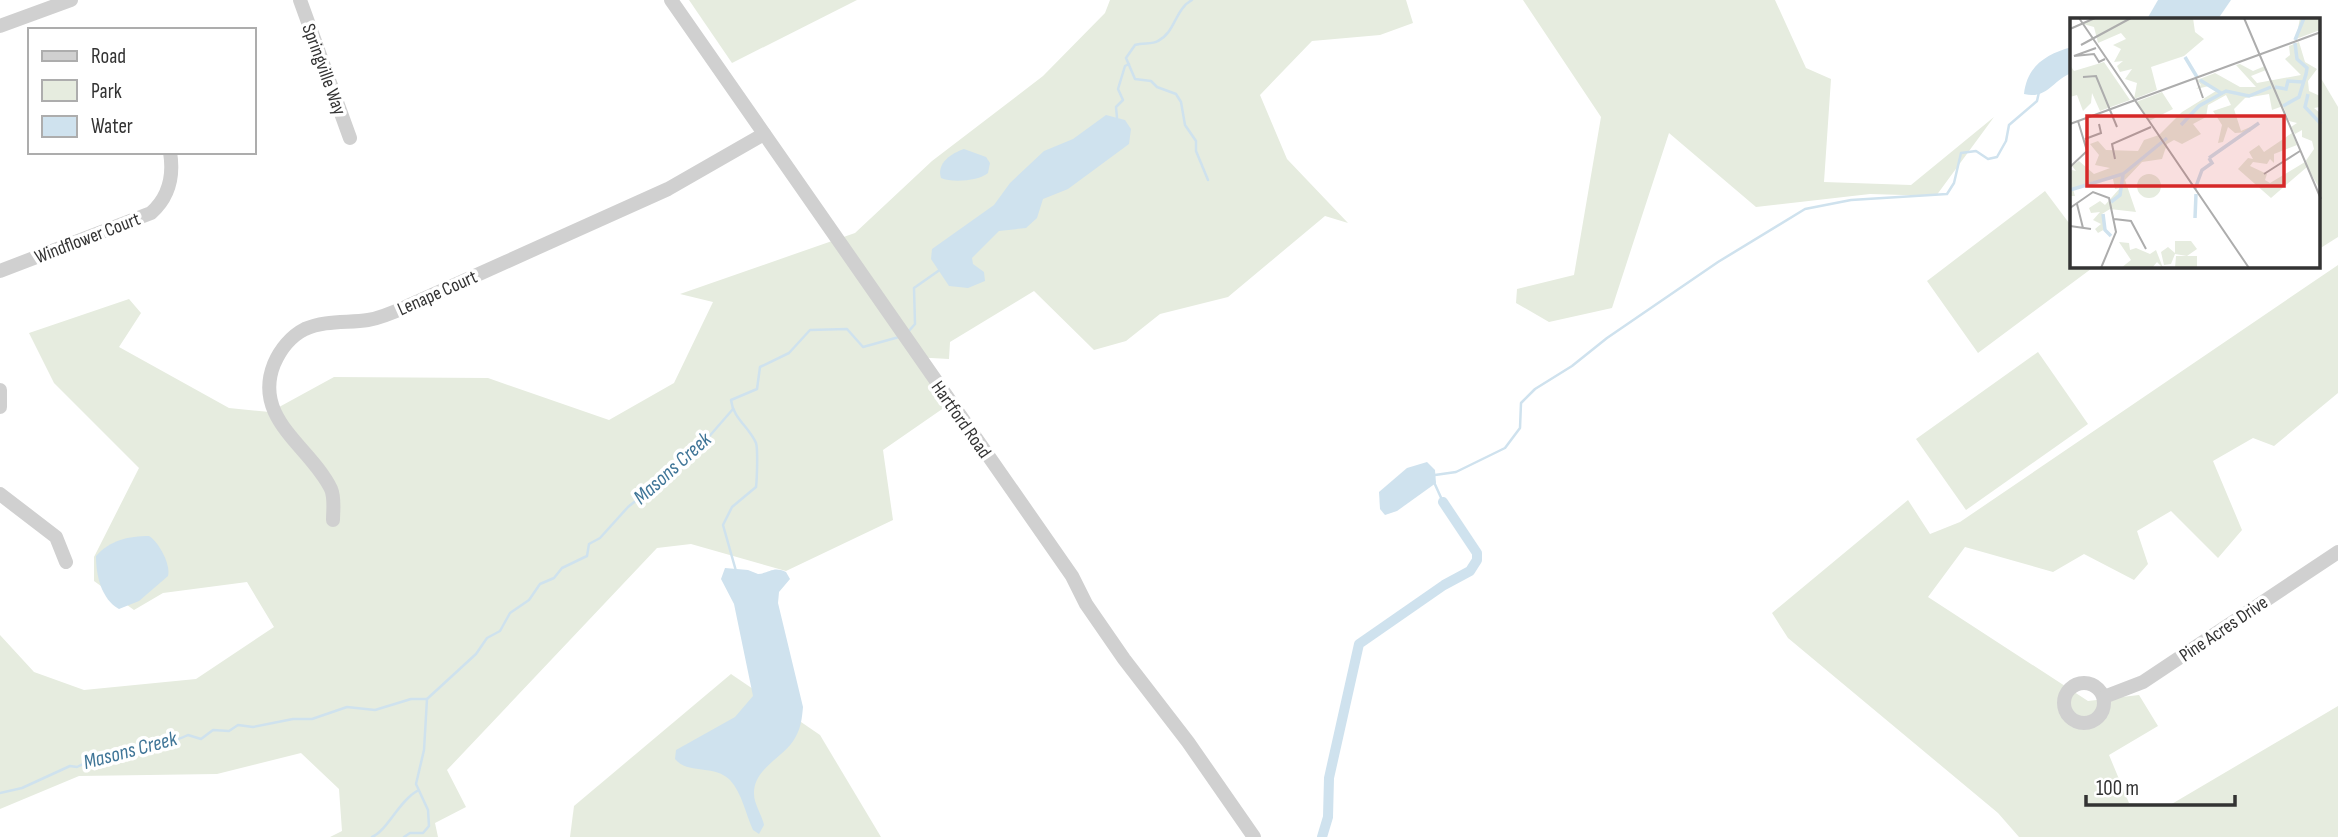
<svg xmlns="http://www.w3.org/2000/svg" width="2338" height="837" font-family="'Sofia Sans Condensed',sans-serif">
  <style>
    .green { fill: #e6ecdf }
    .water { fill: #cfe2ee }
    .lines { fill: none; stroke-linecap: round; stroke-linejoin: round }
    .stream { stroke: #cfe2ee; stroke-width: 2.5 }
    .canal { stroke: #cfe2ee; stroke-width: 10 }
    .minor { stroke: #d0d0d0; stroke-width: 14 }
    .labels { text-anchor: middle; stroke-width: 7; stroke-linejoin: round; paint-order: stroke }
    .street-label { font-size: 19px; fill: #333; stroke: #fff }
    .water-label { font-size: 21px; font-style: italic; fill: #3f7597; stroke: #fff }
    .inset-river { fill: none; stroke: #cfe2ee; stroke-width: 3.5 }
    .inset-road { fill: none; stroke: #adadad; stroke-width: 2 }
    .view { fill: #d62828; fill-opacity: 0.15; stroke: #d62828; stroke-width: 3.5 }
    .inset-edge { fill: none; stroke: #333; stroke-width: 3.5 }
  </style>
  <rect width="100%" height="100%" fill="#fff"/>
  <g class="green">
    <path d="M 689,0 L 857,0 L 732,63 Z"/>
    <path d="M 1110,0 L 1406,0 L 1413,23 L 1380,35 L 1312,41 L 1260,95 L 1287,159 L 1348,223 L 1325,216 L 1228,297 L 1160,314 L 1126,341 L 1094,350 L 1034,291 L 950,342 L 949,359 L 913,357 L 948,405 L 883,450 L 893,520 L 786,571 L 691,544 L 657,548 L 447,770 L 466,807 L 435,823 L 438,837 L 330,837 L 342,831 L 339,789 L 301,753 L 217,774 L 79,776 L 0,809 L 0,635 L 34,672 L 84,690 L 196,679 L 274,627 L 247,582 L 163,593 L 134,610 L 94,581 L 94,557 L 139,468 L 54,383 L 29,333 L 129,299 L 141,313 L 119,347 L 229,408 L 270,412 L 334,377 L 488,378 L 609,420 L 674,383 L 713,302 L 680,294 L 855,233 L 932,161 L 1043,76 L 1105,13 Z"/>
    <path d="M 1523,0 L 1775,0 L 1806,68 L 1831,79 L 1824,182 L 1911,185 L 1994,117 L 1936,196 L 1870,194 L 1756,207 L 1669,133 L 1612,308 L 1549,322 L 1516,303 L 1517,289 L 1574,275 L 1601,117 Z"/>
    <path d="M 2319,75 L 2338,107 L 2338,237 L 2319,249 Z"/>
    <path d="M 2045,191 L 2072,227 L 2072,266 L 2095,266 L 1978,353 L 1927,281 Z"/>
    <path d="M 2338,265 L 2338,393 L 2274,446 L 2253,438 L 2213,461 L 2242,530 L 2218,558 L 2171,511 L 2137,531 L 2148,564 L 2134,580 L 2084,554 L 2053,572 L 1965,547 L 1928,597 L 2088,701 L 2139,695 L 2158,726 L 2109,755 L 2129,803 L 2170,805 L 2338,706 L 2338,837 L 2019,837 L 1998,813 L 1788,638 L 1772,613 L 1908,500 L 1930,534 L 1960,522 Z"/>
    <path d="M 2038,352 L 2088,424 L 1966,510 L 1916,439 Z"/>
    <path d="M 731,674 L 820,735 L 881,837 L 570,837 L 574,806 Z"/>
  </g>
  <g class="water">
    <path d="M 2158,0 L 2231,0 L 2218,19 L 2147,19 Z"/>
    <path d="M 2072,47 L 2072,73 C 2053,79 2048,100 2024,94 C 2027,66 2046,54 2072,47 Z"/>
    <path d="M 1106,115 L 1125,120 L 1131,129 L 1129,144 L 1068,189 L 1043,199 L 1037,218 L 1026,228 L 999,231 L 972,258 L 973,264 L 984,272 L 985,281 L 968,288 L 949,286 L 931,259 L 932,249 L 994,205 L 1010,183 L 1044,151 L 1073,139 Z"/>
    <path d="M 964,149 L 986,157 L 990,163 L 988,173 C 979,181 952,183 941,178 C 936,163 952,153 964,149 Z"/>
    <path d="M 1427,462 L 1435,470 L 1436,483 L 1397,511 L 1385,515 L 1380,509 L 1379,492 L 1407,468 Z"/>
    <path d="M 149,536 C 159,542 171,565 168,576 L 139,601 L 119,609 C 101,599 96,575 96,556 C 110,540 129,536 149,536 Z"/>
    <path d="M 725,568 L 748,570 L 758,574 C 770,573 773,566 786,572 L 790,579 L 779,592 L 778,603 L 803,707 C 802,718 801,728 795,738 C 785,757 753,768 754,794 C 754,804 762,815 764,825 L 759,834 L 753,830 C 746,815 742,793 730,780 C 714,764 688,775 675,759 L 676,750 L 735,717 L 753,696 L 734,604 L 721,579 Z"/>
  </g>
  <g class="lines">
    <g class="stream">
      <path d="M 1192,0 C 1175,9 1175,33 1158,41 C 1152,45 1143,42 1135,45 L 1126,58 L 1135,79 L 1151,81 L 1157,87 L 1176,94 L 1181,102 L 1185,125 L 1196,141 L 1196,151 L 1208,180"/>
      <path d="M 1117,118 L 1116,107 L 1123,100 L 1118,89 L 1125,66 L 1129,64"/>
      <path d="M 908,332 L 915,324 L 914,288 L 941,269"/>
      <path d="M 1435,475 L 1456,472 L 1505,448 L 1520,428 L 1521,403 L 1535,389 L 1572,366 L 1607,338 L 1718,262 L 1805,209 L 1851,200 L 1947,194 L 1954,183 L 1961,153 L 1976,151 L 1988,159 L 1997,157 L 2006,141 L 2009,125 L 2037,101 L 2039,92"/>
      <path d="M 1433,480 L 1443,502"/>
      <path d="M 736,571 L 723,525 L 732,507 L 756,487 C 757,479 758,449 756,443 C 749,427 733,418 731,400 L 757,389 L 760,367 L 789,353 L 810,330 L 847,329 L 863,347 L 899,337"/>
      <path d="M 0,793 L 22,788 L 70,766 L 77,767 C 109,750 155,751 188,735 L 201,739 L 213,730 L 229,731 L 238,725 L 253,727 L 293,719 L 312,719 L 347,707 L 375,710 L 411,699 L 427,699 L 476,654 L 487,638 L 500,631 L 510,613 L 529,600 L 540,584 L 554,578 L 562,568 L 587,556 L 589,544 L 600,538 L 628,507 L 693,455 L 733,409"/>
      <path d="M 372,837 C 387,831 399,801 417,791"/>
      <path d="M 404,837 L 410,833 L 423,833 L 429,826 L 428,810 L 416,784 L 424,750 L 427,699"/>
    </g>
    <path class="canal" d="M 1322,837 L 1328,817 L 1329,778 L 1359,644 L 1444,585 L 1470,571 L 1477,560 L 1477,553 L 1443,502"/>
    <g class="minor">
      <path d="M 300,0 L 350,138"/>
      <path d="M 671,0 L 1072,576 L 1086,604 L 1124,659 L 1188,742 L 1254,837"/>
      <path d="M 0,26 L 71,0"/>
      <path d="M 0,271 L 151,213 C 169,197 174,176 170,152"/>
      <path d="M 0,390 L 0,407"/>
      <path d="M 0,494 L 56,537 L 66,562"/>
      <path d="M 333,520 C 333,511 335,498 331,489 C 311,447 252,419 274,364 C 280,350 291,336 305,329 C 325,320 348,323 368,320 C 386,317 402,308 419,301 L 668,189 L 764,134"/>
      <circle cx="2084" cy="703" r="20"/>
      <path d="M 2104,697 L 2143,682 L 2338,552"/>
    </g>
  </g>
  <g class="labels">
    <g class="street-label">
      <text transform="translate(325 69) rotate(70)" y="7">Springville Way</text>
      <text transform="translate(87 237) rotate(-21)" y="7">Windflower Court</text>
      <text transform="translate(437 292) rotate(-24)" y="7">Lenape Court</text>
      <text transform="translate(962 419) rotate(55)" y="7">Hartford Road</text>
      <text transform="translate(2223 628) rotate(-34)" y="7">Pine Acres Drive</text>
    </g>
    <g class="water-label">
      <text transform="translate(672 468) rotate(-42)" y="7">Masons Creek</text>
      <text transform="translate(130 750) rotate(-15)" y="7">Masons Creek</text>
    </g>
  </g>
  <g transform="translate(2070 18)">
    <rect width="250" height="250" fill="#fff"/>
    <path d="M 24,0 L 123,0 L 125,14 L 134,21 L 114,38 L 81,49 L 87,72 L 64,81 L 67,65 L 55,61 L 62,51 L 50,54 L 47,48 L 53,43 L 44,44 L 51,31 L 43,27 L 56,21 L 51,15 L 28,25 L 24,9 L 13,6 ZM 230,0 L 250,0 L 250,12 L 226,21 ZM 229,24 L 235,44 L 247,51 L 238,63 L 239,73 L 250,78 L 250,89 L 244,90 L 250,95 L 251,173 L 237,149 L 201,180 L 168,151 L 178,140 L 183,141 L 179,134 L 189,127 L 194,134 L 222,115 L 227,127 L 204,136 L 204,145 L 200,141 L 197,146 L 183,144 L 180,148 L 197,156 L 195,162 L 200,165 L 235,144 L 244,131 L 242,123 L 232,119 L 232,112 L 225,116 L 221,109 L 227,105 L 219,103 L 213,88 L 202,92 L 199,76 L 175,80 L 164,91 L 171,113 L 185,107 L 180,114 L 165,115 L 158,109 L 153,124 L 148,125 L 152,107 L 143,93 L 161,87 L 156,77 L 138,87 L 136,99 L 123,106 L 131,116 L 112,126 L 104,122 L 97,126 L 92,141 L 72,144 L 55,162 L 66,194 L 40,191 L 32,196 L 35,211 L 28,215 L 25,211 L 31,206 L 23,202 L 30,194 L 21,195 L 19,190 L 30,183 L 35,187 L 50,170 L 45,171 L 43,161 L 24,163 L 3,171 L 5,178 L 0,178 L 0,158 L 2,152 L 6,153 L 2,148 L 9,143 L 24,156 L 40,150 L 25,147 L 29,137 L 20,126 L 28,123 L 36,132 L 68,133 L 74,122 L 89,117 L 112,94 L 146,73 L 139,68 L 126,71 L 131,67 L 127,62 L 145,55 L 170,69 L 186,69 L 166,47 L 170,46 L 183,53 L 195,48 L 196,52 L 181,58 L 187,65 L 231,57 L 215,41 L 220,37 L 219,28 ZM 34,44 L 60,82 L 30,93 L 22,75 L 21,85 L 13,93 L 7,77 L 0,79 L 0,47 L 4,53 ZM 92,74 L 103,91 L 79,103 L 66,84 ZM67 168a12 12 0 1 1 24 0a12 12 0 1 1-24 0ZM 105,223 L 121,223 L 127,231 L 117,238 L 105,236 L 101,246 L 94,247 L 91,234 L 98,229 L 105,235 ZM 49,224 L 59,225 L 60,232 L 66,230 L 80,236 L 86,232 L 93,250 L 87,244 L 82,250 L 51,250 L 61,242 ZM 106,238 L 127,238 L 127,250 L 105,250 Z" fill="#e6ecdf"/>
    <path class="inset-river" d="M 225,22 L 234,0M 115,39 L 127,59M 130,62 L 151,75M 205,69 L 216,71 L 218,63 L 233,64M 238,76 L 235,89 L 251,106M 213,88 L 229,79 L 236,56 L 237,50 L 227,41 L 225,25M 111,107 L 129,88 L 156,73 L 179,78 L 201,69M 139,140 L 189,105M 125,171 L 132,152 L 142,145 L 139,140M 0,172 L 53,156 L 97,120M 41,184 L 50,177 L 53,157M 33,196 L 35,212 L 41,218M 125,200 L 126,176"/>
    <path class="inset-road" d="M 9,0 L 179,250M 174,0 L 251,181M 0,11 L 25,0M 11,27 L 61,0M 26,30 L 4,38 L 24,36 L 29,44 L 35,41M 13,59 L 26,58 L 47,109M 126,60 L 133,80M 0,106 L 251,14M 15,121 L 31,115 L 29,106M 45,141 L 42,126 L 81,109M 0,149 L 17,133 L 8,103M 194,156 L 230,133M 7,186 L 13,210M 0,190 L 23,174 L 39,180 L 46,214 L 31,250M 44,201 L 61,203 L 76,231M 0,208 L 21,211"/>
    <path class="view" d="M 17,98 L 214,98 L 214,168 L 17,168 Z"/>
    <rect width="250" height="250" class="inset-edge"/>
  </g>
  <rect x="28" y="28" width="228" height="126" fill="#ffffff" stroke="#adadad" stroke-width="2"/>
  <rect x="42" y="51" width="35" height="10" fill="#d0d0d0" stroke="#adadad" stroke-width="2"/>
  <text x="91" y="63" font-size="21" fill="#333333">Road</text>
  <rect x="42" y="80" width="35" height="21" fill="#e6ecdf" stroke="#adadad" stroke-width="2"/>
  <text x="91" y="98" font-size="21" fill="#333333">Park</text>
  <rect x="42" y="116" width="35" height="21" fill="#cfe2ee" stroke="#adadad" stroke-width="2"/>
  <text x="91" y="133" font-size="21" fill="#333333">Water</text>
  <path d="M2086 795v10h149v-10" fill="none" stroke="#333333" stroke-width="3.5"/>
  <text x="2096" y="795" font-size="21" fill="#333333" stroke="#ffffff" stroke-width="5" paint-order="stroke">100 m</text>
</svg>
